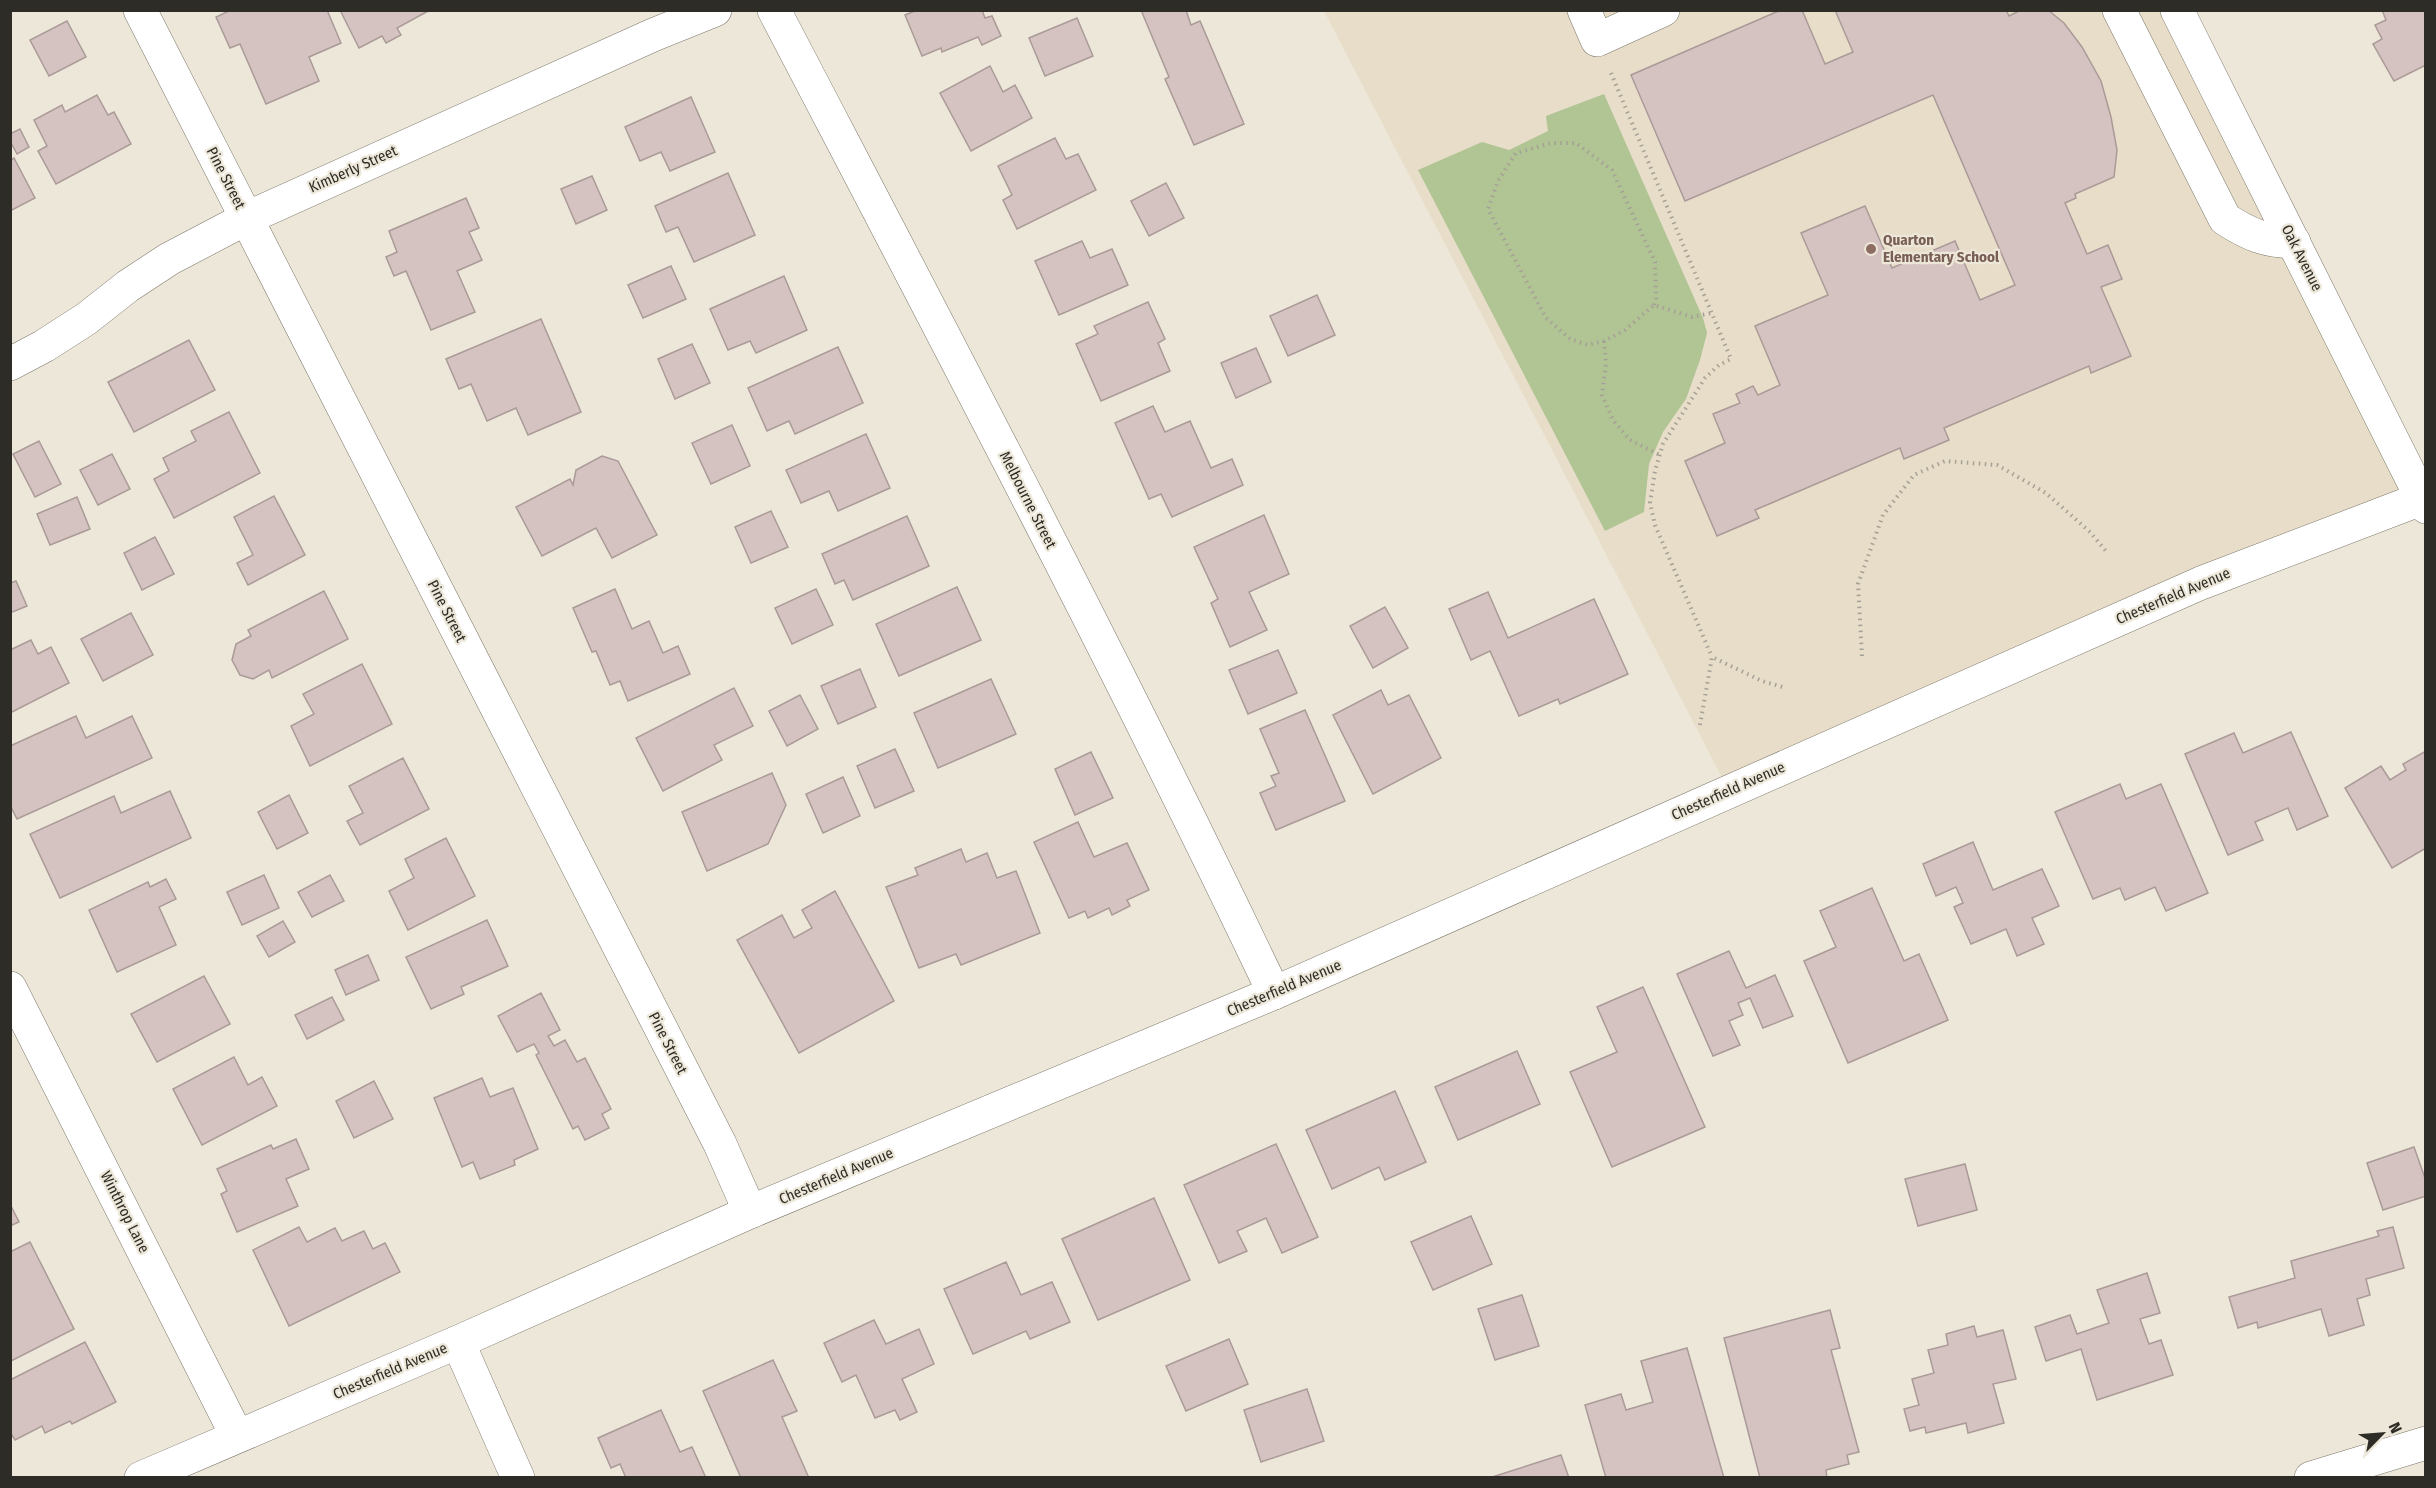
<svg xmlns="http://www.w3.org/2000/svg" width="2436" height="1488" font-family="'Fira Sans Condensed',sans-serif">
  <style>
    .built { fill: #e7ddc8 }
    .green { fill: #b0c494 }
    .building { fill: #d5c3c1; stroke: #aa9a98; stroke-width: 1.5 }
    .lines { fill: none; stroke-linecap: round; stroke-linejoin: round }
    .minor-casing { stroke: #7d786b; stroke-width: 34 }
    .path { stroke: #a6a196; stroke-width: 4; stroke-dasharray: 1.5 4.5; stroke-linecap: butt }
    .minor { stroke: #fff; stroke-width: 33 }
    .education-dot { fill: #8d6e63; stroke: #ede7d9; stroke-width: 2 }
    .labels { text-anchor: middle; stroke-width: 4.5; stroke-linejoin: round; paint-order: stroke }
    .street-label { font-size: 15px; fill: #2e2c26; stroke: #ede7d9 }
    .education-label { font-size: 15px; font-weight: bold; fill: #785e54; stroke: #ede7d9; text-anchor: start }
  </style>
  <rect width="100%" height="100%" fill="#ede7d9"/>
  <path class="built" d="M 1324,11 L 2173,11 L 2415,487 L 1727,787 Z"/>
  <path class="green" d="M 1604,94 L 1703,318 L 1707,333 L 1700,360 L 1686,399 L 1663,432 L 1649,464 L 1644,512 L 1605,531 L 1418,170 L 1482,142 L 1509,150 L 1548,131 L 1546,116 Z"/>
  <g class="building">
    <path d="M 231,10 L 327,10 L 341,43 L 309,57 L 319,81 L 266,104 L 240,44 L 230,48 L 216,17 Z"/>
    <path d="M 340,10 L 430,10 L 397,28 L 401,35 L 386,43 L 382,36 L 359,48 Z"/>
    <path d="M 917,10 L 982,10 L 985,18 L 992,16 L 1001,36 L 982,45 L 978,37 L 942,52 L 941,48 L 922,56 L 905,15 Z"/>
    <path d="M 1141,10 L 1186,10 L 1191,25 L 1200,21 L 1244,124 L 1194,145 L 1165,79 L 1169,77 Z"/>
    <path d="M 1781,10 L 1802,10 L 1825,64 L 1853,52 L 1835,10 L 2006,10 L 2009,16 L 2021,10 L 2048,10 L 2064,23 L 2082,47 L 2101,81 L 2111,117 L 2117,150 L 2114,177 L 2075,194 L 2076,198 L 2065,203 L 2087,254 L 2108,245 L 2122,279 L 2101,287 L 2131,356 L 2091,373 L 2089,366 L 1944,428 L 1949,440 L 1904,459 L 1900,448 L 1755,510 L 1759,518 L 1717,536 L 1685,461 L 1725,443 L 1713,414 L 1740,403 L 1736,394 L 1753,386 L 1758,395 L 1780,385 L 1755,326 L 1828,295 L 1801,233 L 1865,206 L 1892,268 L 1955,241 L 1980,300 L 2015,285 L 1933,95 L 1685,201 L 1631,75 Z"/>
    <path d="M 2382,10 L 2426,10 L 2426,65 L 2394,81 L 2373,44 L 2382,39 L 2375,25 L 2386,20 Z"/>
    <path d="M 1077,18 L 1093,56 L 1045,76 L 1029,38 Z"/>
    <path d="M 67,21 L 86,57 L 49,76 L 30,40 Z"/>
    <path d="M 990,66 L 1003,92 L 1015,85 L 1032,118 L 971,151 L 940,93 Z"/>
    <path d="M 97,95 L 108,115 L 114,112 L 131,144 L 56,184 L 38,151 L 47,146 L 34,120 L 62,105 L 65,112 Z"/>
    <path d="M 691,97 L 715,152 L 670,171 L 661,152 L 640,161 L 625,127 Z"/>
    <path d="M 20,129 L 29,147 L 17,154 L 10,141 L 10,134 Z"/>
    <path d="M 1055,138 L 1066,159 L 1078,154 L 1096,190 L 1017,229 L 1003,200 L 1012,195 L 998,166 Z"/>
    <path d="M 14,158 L 35,198 L 10,211 L 10,161 Z"/>
    <path d="M 728,173 L 755,235 L 694,262 L 678,227 L 666,232 L 655,206 Z"/>
    <path d="M 592,176 L 607,210 L 576,224 L 561,189 Z"/>
    <path d="M 1166,183 L 1184,218 L 1149,236 L 1131,201 Z"/>
    <path d="M 466,198 L 479,228 L 469,232 L 482,260 L 457,271 L 475,312 L 431,330 L 406,271 L 394,276 L 386,257 L 397,252 L 389,231 Z"/>
    <path d="M 1082,241 L 1090,258 L 1112,249 L 1128,285 L 1059,315 L 1035,261 Z"/>
    <path d="M 671,266 L 686,299 L 643,318 L 628,285 Z"/>
    <path d="M 784,276 L 807,330 L 756,353 L 750,341 L 728,350 L 710,309 Z"/>
    <path d="M 1317,295 L 1335,335 L 1288,356 L 1270,316 Z"/>
    <path d="M 1148,302 L 1165,339 L 1158,343 L 1170,371 L 1101,401 L 1076,344 L 1098,334 L 1094,326 Z"/>
    <path d="M 541,319 L 581,412 L 528,435 L 516,408 L 487,421 L 471,384 L 459,389 L 446,359 Z"/>
    <path d="M 189,340 L 215,390 L 134,432 L 108,382 Z"/>
    <path d="M 692,344 L 710,383 L 675,399 L 658,359 Z"/>
    <path d="M 838,347 L 863,403 L 795,434 L 789,421 L 767,431 L 748,388 Z"/>
    <path d="M 1256,348 L 1271,382 L 1236,398 L 1221,363 Z"/>
    <path d="M 1153,406 L 1165,432 L 1190,421 L 1211,468 L 1232,459 L 1243,485 L 1172,517 L 1161,494 L 1149,499 L 1115,423 Z"/>
    <path d="M 229,412 L 260,473 L 174,518 L 154,479 L 169,471 L 163,458 L 196,441 L 191,431 Z"/>
    <path d="M 732,425 L 750,466 L 711,484 L 692,443 Z"/>
    <path d="M 866,434 L 890,488 L 838,511 L 829,491 L 801,503 L 786,470 Z"/>
    <path d="M 39,441 L 61,484 L 35,497 L 13,454 Z"/>
    <path d="M 112,454 L 130,489 L 98,505 L 80,470 Z"/>
    <path d="M 602,456 L 618,461 L 657,535 L 612,558 L 596,528 L 542,556 L 516,507 L 570,479 L 573,485 L 576,470 Z"/>
    <path d="M 274,496 L 305,555 L 248,585 L 237,563 L 253,555 L 234,517 Z"/>
    <path d="M 77,497 L 90,529 L 50,545 L 37,514 Z"/>
    <path d="M 771,511 L 788,547 L 751,563 L 735,527 Z"/>
    <path d="M 1264,515 L 1289,574 L 1249,592 L 1267,630 L 1230,647 L 1211,603 L 1218,599 L 1194,547 Z"/>
    <path d="M 907,516 L 929,566 L 853,600 L 844,580 L 835,584 L 822,554 Z"/>
    <path d="M 155,537 L 174,574 L 142,590 L 124,553 Z"/>
    <path d="M 16,581 L 27,606 L 10,613 L 10,583 Z"/>
    <path d="M 957,587 L 981,640 L 899,676 L 876,624 Z"/>
    <path d="M 615,589 L 632,629 L 649,621 L 663,653 L 678,646 L 690,674 L 628,701 L 620,681 L 610,685 L 596,651 L 592,652 L 573,608 Z"/>
    <path d="M 816,589 L 833,625 L 792,644 L 775,608 Z"/>
    <path d="M 324,591 L 348,639 L 272,678 L 269,670 L 253,679 L 240,675 L 232,660 L 236,644 L 251,636 L 248,630 Z"/>
    <path d="M 1488,592 L 1508,638 L 1594,599 L 1628,674 L 1560,704 L 1558,699 L 1519,716 L 1490,651 L 1471,660 L 1449,609 Z"/>
    <path d="M 1385,607 L 1408,648 L 1373,668 L 1350,626 Z"/>
    <path d="M 131,613 L 153,655 L 103,681 L 81,639 Z"/>
    <path d="M 31,640 L 38,654 L 51,647 L 69,683 L 10,713 L 10,650 Z"/>
    <path d="M 1278,650 L 1297,693 L 1248,714 L 1229,670 Z"/>
    <path d="M 362,664 L 392,724 L 310,766 L 291,726 L 314,714 L 303,694 Z"/>
    <path d="M 860,669 L 876,707 L 838,724 L 821,686 Z"/>
    <path d="M 991,679 L 1016,734 L 938,768 L 914,713 Z"/>
    <path d="M 734,688 L 753,726 L 714,745 L 722,760 L 663,791 L 636,738 Z"/>
    <path d="M 1381,690 L 1388,705 L 1409,695 L 1441,758 L 1373,794 L 1333,715 Z"/>
    <path d="M 800,695 L 818,729 L 787,746 L 769,711 Z"/>
    <path d="M 1305,710 L 1345,801 L 1276,830 L 1260,793 L 1276,786 L 1271,776 L 1279,773 L 1260,729 Z"/>
    <path d="M 76,716 L 86,738 L 132,716 L 152,758 L 17,819 L 10,805 L 10,746 Z"/>
    <path d="M 2291,732 L 2328,816 L 2297,830 L 2288,808 L 2255,822 L 2263,840 L 2228,855 L 2185,754 L 2234,733 L 2243,753 Z"/>
    <path d="M 895,749 L 914,791 L 875,808 L 857,766 Z"/>
    <path d="M 2426,751 L 2426,848 L 2392,868 L 2345,788 L 2381,766 L 2390,780 L 2406,770 L 2403,764 Z"/>
    <path d="M 1091,752 L 1113,798 L 1075,815 L 1055,769 Z"/>
    <path d="M 403,758 L 429,809 L 360,845 L 347,821 L 363,813 L 349,786 Z"/>
    <path d="M 772,773 L 786,805 L 768,844 L 707,871 L 682,812 Z"/>
    <path d="M 843,777 L 860,816 L 823,833 L 806,794 Z"/>
    <path d="M 2120,784 L 2126,799 L 2161,784 L 2208,893 L 2166,911 L 2155,887 L 2125,900 L 2120,888 L 2093,899 L 2055,812 Z"/>
    <path d="M 170,791 L 191,838 L 60,898 L 30,834 L 114,796 L 121,813 Z"/>
    <path d="M 289,795 L 308,833 L 277,849 L 258,812 Z"/>
    <path d="M 1078,822 L 1094,857 L 1127,843 L 1149,890 L 1127,900 L 1130,906 L 1112,915 L 1109,908 L 1088,918 L 1085,911 L 1069,918 L 1034,842 Z"/>
    <path d="M 446,838 L 475,896 L 408,930 L 389,891 L 414,878 L 405,859 Z"/>
    <path d="M 1973,842 L 1993,890 L 2042,869 L 2059,906 L 2032,918 L 2044,944 L 2017,956 L 2006,929 L 1971,944 L 1954,907 L 1963,903 L 1956,887 L 1936,896 L 1923,864 Z"/>
    <path d="M 961,849 L 966,862 L 987,853 L 997,878 L 1016,871 L 1040,933 L 961,965 L 956,954 L 919,968 L 886,887 L 918,875 L 915,868 Z"/>
    <path d="M 264,875 L 279,908 L 242,925 L 227,892 Z"/>
    <path d="M 330,875 L 344,901 L 312,917 L 298,892 Z"/>
    <path d="M 166,879 L 176,899 L 159,907 L 176,945 L 117,972 L 89,910 L 148,882 L 150,887 Z"/>
    <path d="M 1872,888 L 1904,961 L 1919,954 L 1948,1020 L 1848,1063 L 1804,961 L 1836,947 L 1820,911 Z"/>
    <path d="M 835,891 L 894,1001 L 799,1053 L 737,940 L 782,915 L 794,938 L 812,928 L 802,910 Z"/>
    <path d="M 487,920 L 508,966 L 461,987 L 464,994 L 431,1009 L 406,957 Z"/>
    <path d="M 283,921 L 295,942 L 269,957 L 257,936 Z"/>
    <path d="M 1729,951 L 1746,988 L 1775,975 L 1793,1016 L 1763,1028 L 1750,998 L 1738,1003 L 1743,1015 L 1729,1021 L 1740,1045 L 1713,1056 L 1677,974 Z"/>
    <path d="M 368,955 L 379,980 L 346,995 L 335,970 Z"/>
    <path d="M 204,976 L 230,1024 L 157,1062 L 131,1014 Z"/>
    <path d="M 1643,987 L 1705,1127 L 1612,1167 L 1570,1072 L 1617,1052 L 1597,1007 Z"/>
    <path d="M 541,993 L 560,1030 L 548,1036 L 554,1046 L 565,1040 L 577,1062 L 585,1058 L 611,1109 L 602,1114 L 609,1128 L 585,1140 L 578,1126 L 573,1129 L 536,1055 L 539,1053 L 534,1044 L 517,1052 L 498,1016 Z"/>
    <path d="M 332,997 L 344,1020 L 307,1039 L 295,1015 Z"/>
    <path d="M 1517,1051 L 1540,1104 L 1458,1140 L 1435,1087 Z"/>
    <path d="M 234,1057 L 248,1085 L 262,1077 L 277,1106 L 202,1145 L 173,1089 Z"/>
    <path d="M 482,1078 L 490,1097 L 513,1088 L 538,1149 L 514,1160 L 515,1165 L 480,1179 L 473,1162 L 462,1167 L 434,1098 Z"/>
    <path d="M 374,1081 L 393,1119 L 354,1138 L 336,1101 Z"/>
    <path d="M 1395,1091 L 1426,1162 L 1385,1180 L 1379,1167 L 1332,1189 L 1306,1130 Z"/>
    <path d="M 296,1139 L 309,1169 L 286,1179 L 298,1206 L 237,1232 L 221,1194 L 227,1191 L 217,1169 L 271,1145 L 273,1149 Z"/>
    <path d="M 1276,1144 L 1318,1237 L 1282,1253 L 1266,1218 L 1237,1231 L 1247,1251 L 1219,1263 L 1184,1185 Z"/>
    <path d="M 2414,1147 L 2426,1181 L 2426,1196 L 2383,1210 L 2367,1163 Z"/>
    <path d="M 1965,1164 L 1977,1210 L 1918,1226 L 1905,1179 Z"/>
    <path d="M 1154,1198 L 1190,1280 L 1098,1320 L 1062,1239 Z"/>
    <path d="M 10,1204 L 19,1222 L 10,1226 Z"/>
    <path d="M 1471,1216 L 1492,1264 L 1433,1290 L 1411,1242 Z"/>
    <path d="M 299,1227 L 307,1242 L 335,1228 L 342,1241 L 364,1231 L 373,1249 L 385,1243 L 400,1272 L 289,1326 L 253,1250 Z"/>
    <path d="M 2393,1227 L 2404,1268 L 2366,1279 L 2370,1295 L 2357,1299 L 2364,1325 L 2329,1336 L 2321,1309 L 2258,1328 L 2257,1322 L 2238,1328 L 2229,1297 L 2295,1278 L 2291,1261 L 2379,1236 L 2377,1231 Z"/>
    <path d="M 30,1242 L 74,1329 L 11,1361 L 10,1252 Z"/>
    <path d="M 1006,1262 L 1021,1295 L 1052,1282 L 1070,1322 L 1030,1339 L 1026,1331 L 973,1354 L 944,1289 Z"/>
    <path d="M 2147,1273 L 2160,1313 L 2140,1319 L 2149,1344 L 2161,1340 L 2173,1375 L 2097,1400 L 2081,1349 L 2046,1361 L 2035,1327 L 2070,1315 L 2077,1334 L 2109,1323 L 2097,1290 Z"/>
    <path d="M 1522,1295 L 1539,1346 L 1495,1360 L 1478,1309 Z"/>
    <path d="M 1830,1310 L 1840,1348 L 1831,1350 L 1859,1452 L 1847,1455 L 1849,1464 L 1826,1470 L 1827,1478 L 1760,1478 L 1724,1338 Z"/>
    <path d="M 874,1320 L 886,1344 L 919,1329 L 934,1364 L 902,1379 L 917,1412 L 900,1420 L 895,1410 L 875,1418 L 856,1375 L 842,1382 L 824,1343 Z"/>
    <path d="M 1974,1326 L 1977,1337 L 2003,1330 L 2016,1379 L 1993,1384 L 2004,1423 L 1968,1433 L 1966,1423 L 1926,1433 L 1925,1427 L 1910,1431 L 1904,1409 L 1919,1405 L 1912,1379 L 1934,1373 L 1928,1350 L 1948,1345 L 1946,1334 Z"/>
    <path d="M 1229,1339 L 1248,1384 L 1186,1411 L 1166,1366 Z"/>
    <path d="M 85,1342 L 116,1402 L 72,1424 L 70,1421 L 45,1433 L 42,1426 L 15,1440 L 10,1432 L 10,1380 Z"/>
    <path d="M 1687,1348 L 1724,1478 L 1606,1478 L 1585,1405 L 1621,1394 L 1626,1410 L 1653,1402 L 1641,1361 Z"/>
    <path d="M 773,1360 L 797,1411 L 782,1417 L 809,1478 L 741,1478 L 703,1391 Z"/>
    <path d="M 1307,1389 L 1324,1441 L 1261,1462 L 1244,1410 Z"/>
    <path d="M 661,1410 L 680,1452 L 692,1447 L 706,1478 L 626,1478 L 620,1464 L 611,1468 L 598,1438 Z"/>
    <path d="M 1561,1455 L 1569,1478 L 1489,1478 Z"/>
  </g>
  <g class="lines">
    <g class="minor-casing">
      <g id="minor">
        <path d="M 140,10 L 720,1144 L 750,1212"/>
        <path d="M 774,10 C 944,336 1116,661 1274,993"/>
        <path d="M 1584,10 L 1597,40 L 1663,10"/>
        <path d="M 2119,10 L 2225,219 C 2250,235 2265,241 2294,242"/>
        <path d="M 2177,10 L 2426,507"/>
        <path d="M 10,364 L 44,346 L 86,319 L 128,286 L 169,259 L 247,218 L 653,35 L 715,10"/>
        <path d="M 10,988 L 237,1436"/>
        <path d="M 458,1342 L 518,1478"/>
        <path d="M 141,1478 L 458,1342 L 750,1212 L 1274,993 L 2201,583 L 2426,497"/>
        <path d="M 2311,1478 L 2426,1443"/>
      </g>
    </g>
    <g class="path">
      <path d="M 1611,73 L 1731,359 L 1719,365 L 1705,378 L 1663,444 L 1655,471 L 1650,503 L 1655,525 L 1712,657"/>
      <path d="M 1654,305 L 1656,298 L 1655,262 L 1612,170 L 1576,143 L 1551,143 L 1516,153 L 1498,181 L 1488,209 L 1546,318 L 1570,339 L 1588,345 L 1604,341 L 1625,330 L 1654,305 L 1692,317 L 1712,313"/>
      <path d="M 1604,341 L 1606,364 L 1602,395 L 1613,420 L 1630,440 L 1660,455"/>
      <path d="M 1862,656 L 1858,584 L 1883,515 L 1914,475 L 1945,461 L 1997,465 L 2046,493 L 2090,532 L 2106,551"/>
      <path d="M 1700,725 L 1712,657 L 1762,681 L 1786,688"/>
    </g>
    <use href="#minor" class="minor"/>
  </g>
  <circle class="education-dot" cx="1871" cy="249" r="6"/>
  <g class="labels">
    <g class="street-label">
      <text transform="translate(353 169) rotate(-24)" y="5">Kimberly Street</text>
      <text transform="translate(226 178) rotate(63)" y="5">Pine Street</text>
      <text transform="translate(2302 258) rotate(63)" y="5">Oak Avenue</text>
      <text transform="translate(1028 500) rotate(63)" y="5">Melbourne Street</text>
      <text transform="translate(2173 596) rotate(-23)" y="5">Chesterfield Avenue</text>
      <text transform="translate(447 611) rotate(63)" y="5">Pine Street</text>
      <text transform="translate(1728 791) rotate(-24)" y="5">Chesterfield Avenue</text>
      <text transform="translate(1284 988) rotate(-23)" y="5">Chesterfield Avenue</text>
      <text transform="translate(668 1043) rotate(63)" y="5">Pine Street</text>
      <text transform="translate(836 1176) rotate(-23)" y="5">Chesterfield Avenue</text>
      <text transform="translate(125 1212) rotate(63)" y="5">Winthrop Lane</text>
      <text transform="translate(390 1371) rotate(-23)" y="5">Chesterfield Avenue</text>
    </g>
    <g class="education-label">
      <text x="1883" y="245">Quarton<tspan x="1883" dy="17">Elementary School</tspan></text>
    </g>
  </g>
  <rect width="2436" height="1488" fill="none" stroke="#2e2c26" stroke-width="24"/>
  <g transform="translate(2382 1434) rotate(65)" stroke="#ede7d9" stroke-width="4.5" paint-order="stroke">
  <path d="M0-4.5L10 22L0 15L-10 22Z" fill="#2e2c26"/>
  <text y="-9" font-size="16" font-weight="bold" text-anchor="middle" fill="#2e2c26">N</text>
  </g>
</svg>
